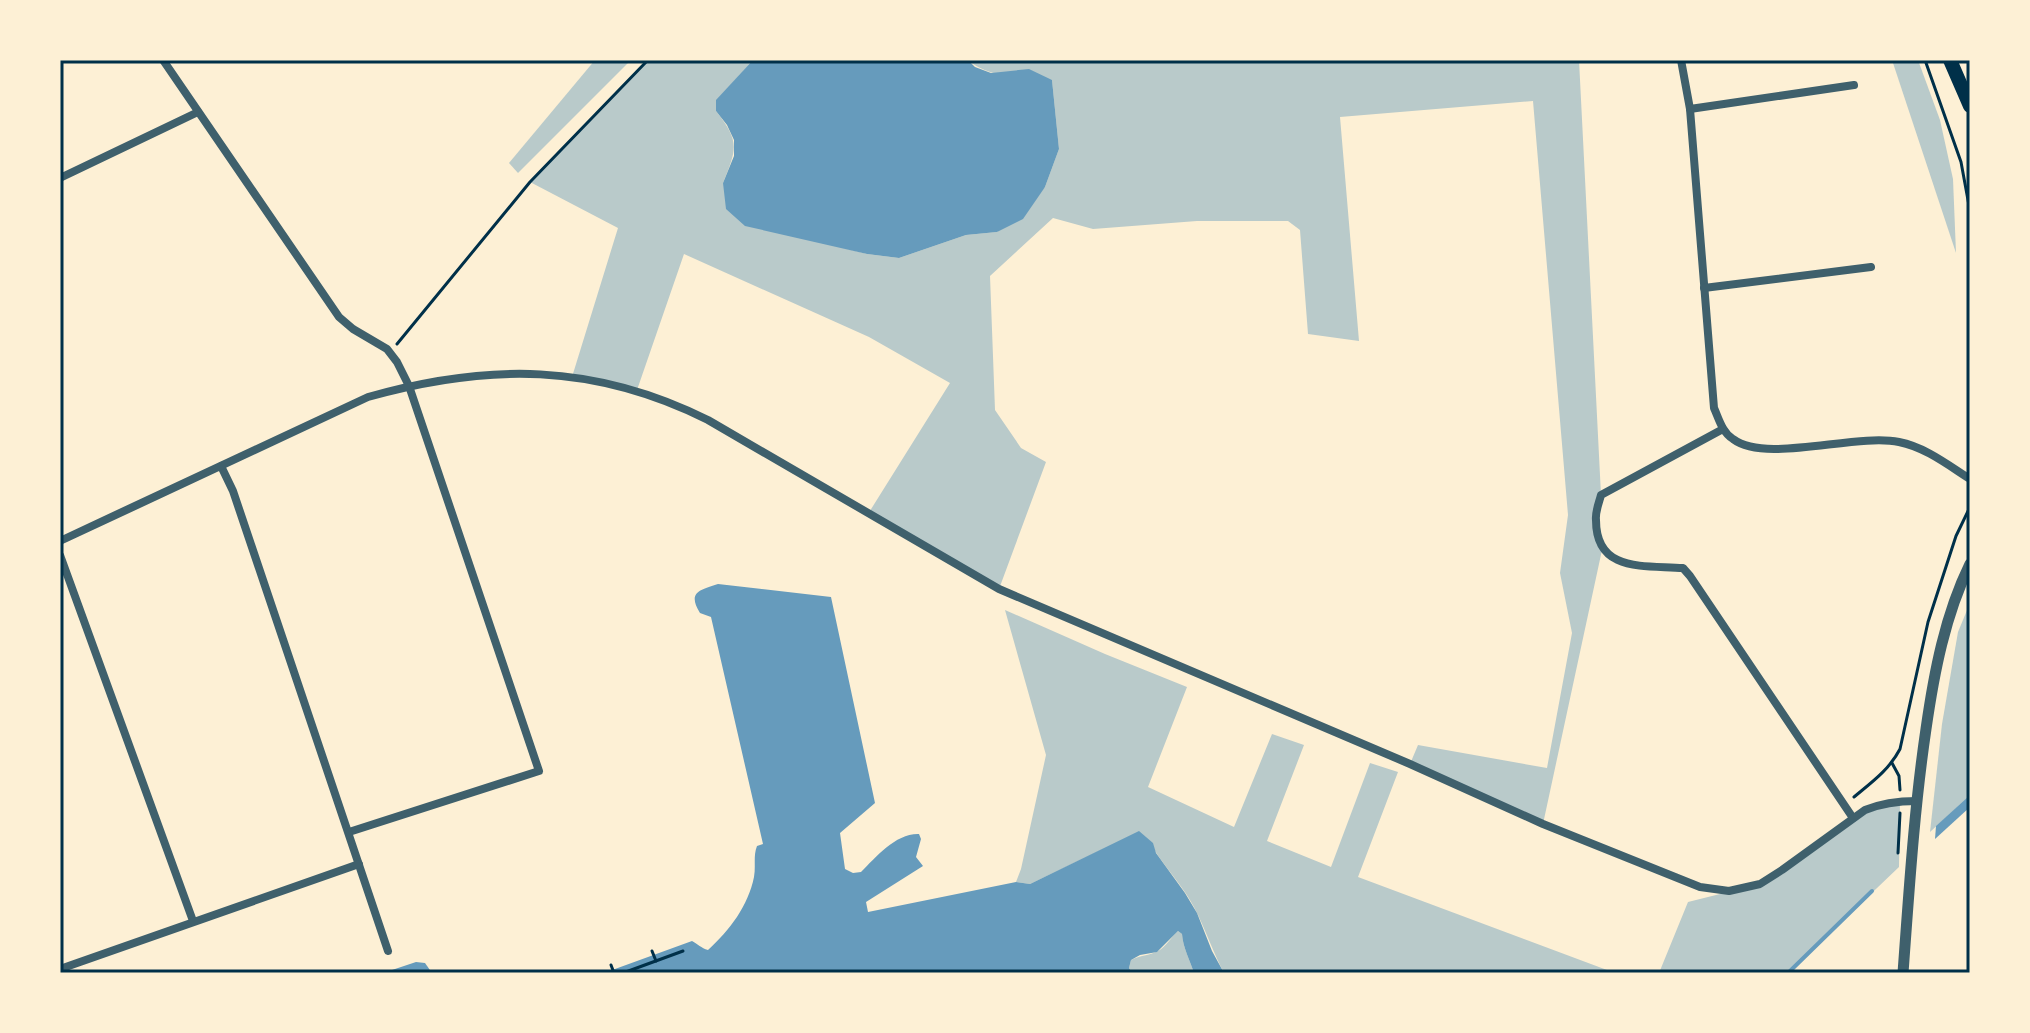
<svg xmlns="http://www.w3.org/2000/svg" width="2030" height="1033" font-family="'Nunito Sans',sans-serif">
  <style>
    .green { fill: #b9caca }
    .water { fill: #669bbc }
    .lines { fill: none; stroke-linecap: round; stroke-linejoin: round }
    .stream { stroke: #669bbc; stroke-width: 4 }
    .path { stroke: #003049; stroke-width: 3 }
    .minor { stroke: #3f606c; stroke-width: 8 }
    .tertiary { stroke: #3f606c; stroke-width: 11 }
    .primary { stroke: #003049; stroke-width: 14 }
    .neatline { fill: none; stroke: #003049; stroke-width: 3 }
  </style>
  <rect width="100%" height="100%" fill="#fdf0d5"/>
  <g class="green">
    <path d="M 595,60 L 631,60 L 518,173 L 509,163 Z"/>
    <path d="M 648,60 L 753,60 L 716,101 L 716,111 C 740,142 737,148 723,183 L 817,241 L 867,254 L 899,258 L 966,235 L 997,232 L 1045,187 L 1059,149 L 1052,80 C 1025,77 989,79 968,60 L 1579,60 L 1601,495 L 1595,520 L 1602,550 L 1543,824 L 1410,764 L 1418,745 L 1547,768 L 1572,633 L 1560,573 L 1568,515 L 1533,101 L 1340,117 L 1359,341 L 1308,334 L 1300,230 L 1288,221 L 1197,221 L 1093,229 L 1053,218 L 990,276 L 995,410 L 1021,448 L 1046,462 L 999,589 L 868,514 L 950,383 L 869,337 L 684,254 L 637,390 L 572,377 L 618,228 L 530,182 Z"/>
    <path d="M 1892,60 L 1918,60 L 1940,120 L 1953,179 L 1956,253 Z"/>
    <path d="M 1970,603 L 1970,795 L 1930,832 L 1942,724 L 1958,632 Z"/>
    <path d="M 1005,610 L 1105,654 L 1187,687 L 1148,787 L 1234,827 L 1272,734 L 1304,745 L 1267,841 L 1331,867 L 1370,763 L 1398,772 L 1358,877 L 1615,973 L 1224,973 C 1214,954 1207,934 1198,915 C 1189,895 1175,879 1162,861 C 1153,849 1152,843 1139,832 L 1030,884 L 1016,882 L 1021,869 L 1046,755 Z"/>
    <path d="M 1900,801 L 1899,867 L 1788,973 L 1659,973 L 1688,902 L 1760,884 L 1853,818 Z"/>
    <path d="M 1178,931 L 1182,934 C 1183,948 1190,960 1194,973 L 1132,973 L 1129,968 L 1131,960 C 1140,955 1149,956 1158,951 C 1166,947 1171,937 1178,931 Z"/>
  </g>
  <g class="water">
    <path d="M 753,60 L 968,60 L 975,67 L 991,73 L 1029,69 L 1052,80 L 1059,149 L 1045,187 L 1023,219 L 997,232 L 966,235 L 899,258 L 867,254 L 745,226 L 726,209 L 723,183 L 734,156 L 734,140 L 727,125 L 716,111 L 716,100 Z"/>
    <path d="M 718,584 L 831,597 L 875,803 L 840,833 L 845,869 L 853,873 L 861,872 C 876,857 896,833 919,834 L 921,839 L 916,857 L 923,866 L 866,902 L 868,912 L 1016,882 L 1030,884 L 1139,831 L 1153,843 L 1156,853 L 1185,893 L 1197,913 L 1212,951 L 1224,973 L 1194,973 C 1190,960 1183,948 1182,934 L 1178,931 L 1157,952 L 1140,955 L 1131,960 L 1129,968 L 1132,973 L 604,973 L 692,941 C 698,944 701,948 708,950 C 730,930 748,906 754,877 C 756,866 753,856 757,846 L 763,844 L 711,617 L 700,613 C 687,592 700,590 718,584 Z"/>
    <path d="M 1970,795 L 1970,807 L 1935,839 L 1936,826 Z"/>
    <path d="M 416,962 L 425,963 L 432,973 L 383,973 Z"/>
  </g>
  <g class="lines">
    <path class="stream" d="M 1788,973 L 1872,891"/>
    <g class="path">
      <path d="M 1925,60 L 1961,162 L 1970,211"/>
      <path d="M 397,344 L 530,182 L 648,60"/>
      <path d="M 1892,763 L 1899,776 L 1900,790"/>
      <path d="M 1854,797 C 1872,782 1889,770 1900,749 L 1928,622 L 1956,536 L 1970,507"/>
      <path d="M 1898,853 L 1900,813"/>
      <path d="M 652,951 L 656,961"/>
      <path d="M 611,965 L 614,973"/>
      <path d="M 623,973 L 683,951"/>
    </g>
    <g class="minor">
      <path d="M 163,60 L 339,317 L 353,329 L 387,349 L 397,362 L 409,386 L 539,771 L 349,832"/>
      <path d="M 1681,60 L 1690,109 L 1714,408 C 1719,419 1722,432 1733,439 C 1766,464 1855,433 1899,442 C 1925,447 1948,465 1970,479"/>
      <path d="M 1690,109 L 1854,85"/>
      <path d="M 60,178 L 198,112"/>
      <path d="M 1704,288 L 1871,267"/>
      <path d="M 1723,429 L 1601,495 C 1599,503 1595,512 1596,520 C 1596,573 1644,565 1683,568 L 1690,576 L 1853,818"/>
      <path d="M 221,466 L 233,491 L 388,951"/>
      <path d="M 60,541 L 368,397 C 488,363 594,363 708,420 L 999,589 L 1410,764 L 1543,824 L 1700,887 L 1729,891 L 1760,884 L 1782,870 L 1865,810 C 1882,803 1898,801 1917,801"/>
      <path d="M 60,555 L 193,921"/>
      <path d="M 60,969 L 359,864"/>
    </g>
    <path class="tertiary" d="M 1903,973 C 1909,892 1914,810 1926,729 C 1934,673 1945,615 1970,564"/>
    <path class="primary" d="M 1950,60 L 1970,106"/>
  </g>
  <rect width="2030" height="1033" fill="none" stroke="#fdf0d5" stroke-width="124"/>
  <rect x="62" y="62" width="1906" height="909" class="neatline"/>
</svg>
